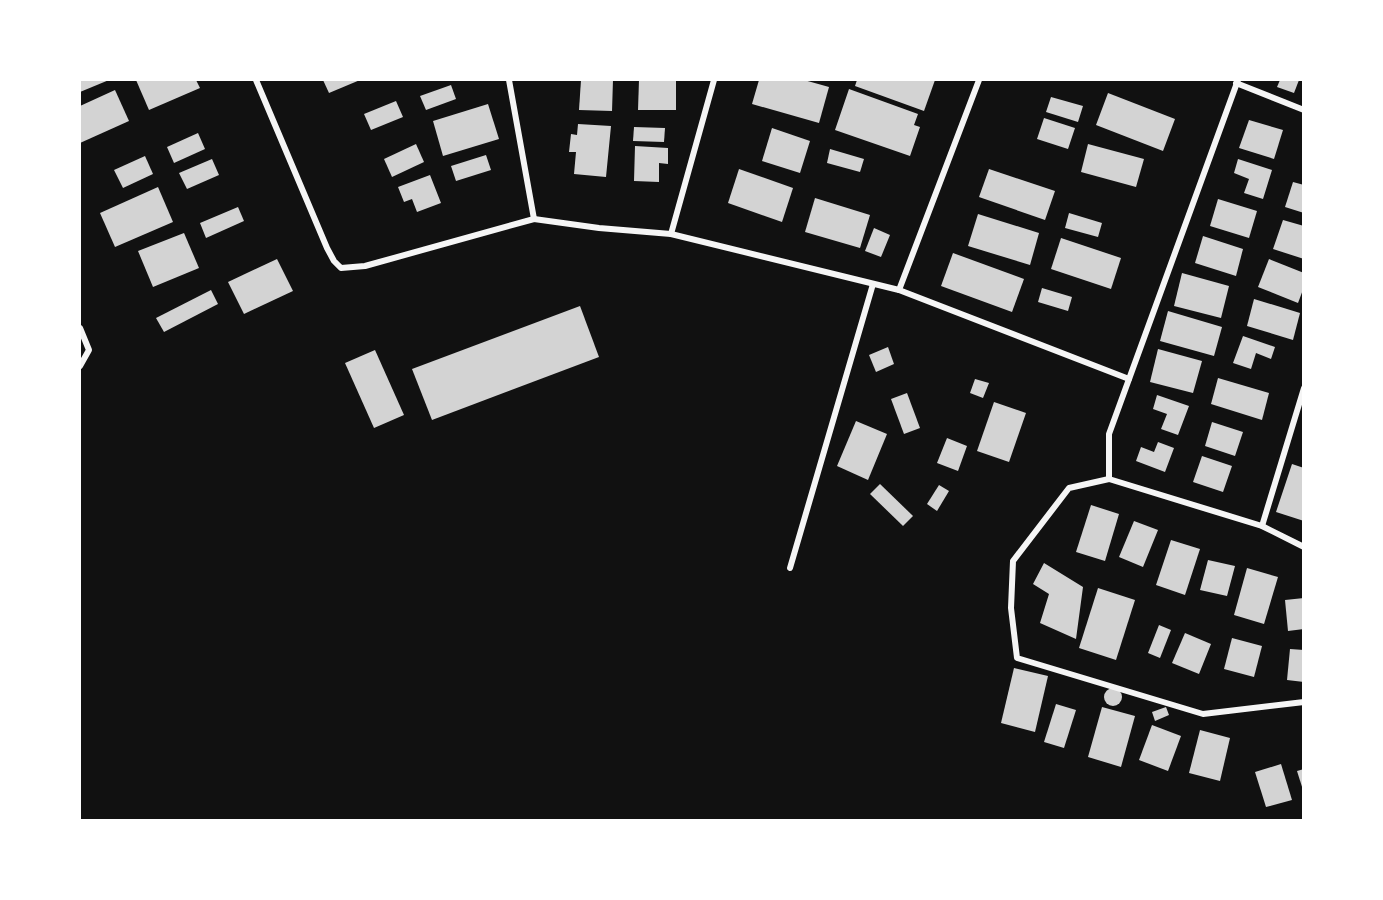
<svg xmlns="http://www.w3.org/2000/svg" width="1383" height="900" font-family="Poppins,sans-serif">
  <style>
    .building { fill: #d3d3d3 }
    .lines { fill: none; stroke-linecap: round; stroke-linejoin: round }
    .minor { stroke: #f5f5f5; stroke-width: 6 }
  </style>
  <rect width="100%" height="100%" fill="#111"/>
  <g class="building">
    <path d="M 80,80 L 109,80 L 80,92 Z"/>
    <path d="M 136,80 L 196,80 L 200,88 L 149,110 Z"/>
    <path d="M 323,80 L 360,80 L 329,93 Z"/>
    <path d="M 581,80 L 613,80 L 612,111 L 579,110 Z"/>
    <path d="M 639,80 L 676,80 L 676,110 L 638,110 Z"/>
    <path d="M 759,80 L 804,80 L 829,87 L 819,123 L 752,104 Z"/>
    <path d="M 857,80 L 935,80 L 924,111 L 855,86 Z"/>
    <path d="M 1280,80 L 1299,80 L 1294,93 L 1277,87 Z"/>
    <path d="M 451,85 L 456,99 L 426,110 L 420,96 Z"/>
    <path d="M 849,89 L 918,114 L 914,125 L 920,127 L 910,156 L 835,130 Z"/>
    <path d="M 115,90 L 129,121 L 80,143 L 80,106 Z"/>
    <path d="M 1108,93 L 1175,119 L 1163,151 L 1096,125 Z"/>
    <path d="M 1051,97 L 1083,106 L 1078,122 L 1046,112 Z"/>
    <path d="M 396,101 L 403,117 L 371,130 L 364,114 Z"/>
    <path d="M 488,104 L 499,139 L 443,156 L 433,121 Z"/>
    <path d="M 1044,118 L 1075,128 L 1068,149 L 1037,139 Z"/>
    <path d="M 1249,120 L 1283,130 L 1274,159 L 1239,148 Z"/>
    <path d="M 578,124 L 611,126 L 606,177 L 574,174 L 576,152 L 569,152 L 571,134 L 577,135 Z"/>
    <path d="M 634,127 L 665,128 L 664,142 L 633,141 Z"/>
    <path d="M 772,128 L 810,141 L 800,173 L 762,161 Z"/>
    <path d="M 198,133 L 205,149 L 174,163 L 167,147 Z"/>
    <path d="M 416,144 L 424,162 L 392,177 L 384,159 Z"/>
    <path d="M 1088,144 L 1144,159 L 1136,187 L 1081,172 Z"/>
    <path d="M 635,146 L 668,148 L 668,164 L 659,163 L 659,182 L 634,181 Z"/>
    <path d="M 830,149 L 864,159 L 860,172 L 827,163 Z"/>
    <path d="M 486,155 L 491,170 L 456,181 L 451,166 Z"/>
    <path d="M 145,156 L 153,174 L 123,188 L 114,170 Z"/>
    <path d="M 212,159 L 219,175 L 187,189 L 179,173 Z"/>
    <path d="M 1238,159 L 1272,170 L 1263,199 L 1244,193 L 1249,179 L 1234,173 Z"/>
    <path d="M 739,169 L 793,188 L 782,222 L 728,203 Z"/>
    <path d="M 989,169 L 1055,191 L 1045,220 L 979,197 Z"/>
    <path d="M 430,175 L 441,203 L 417,212 L 412,199 L 404,202 L 398,187 Z"/>
    <path d="M 1293,182 L 1304,185 L 1304,213 L 1285,207 Z"/>
    <path d="M 158,187 L 173,222 L 115,247 L 100,213 Z"/>
    <path d="M 815,198 L 870,215 L 860,248 L 805,232 Z"/>
    <path d="M 1218,199 L 1257,211 L 1249,238 L 1210,226 Z"/>
    <path d="M 238,207 L 244,221 L 206,238 L 200,223 Z"/>
    <path d="M 1069,213 L 1102,223 L 1098,237 L 1065,228 Z"/>
    <path d="M 978,214 L 1039,233 L 1030,265 L 968,246 Z"/>
    <path d="M 1283,220 L 1304,226 L 1304,259 L 1273,249 Z"/>
    <path d="M 874,228 L 890,235 L 881,257 L 865,251 Z"/>
    <path d="M 184,233 L 199,268 L 153,287 L 138,251 Z"/>
    <path d="M 1203,236 L 1243,249 L 1236,276 L 1195,263 Z"/>
    <path d="M 1061,238 L 1121,258 L 1111,289 L 1051,269 Z"/>
    <path d="M 953,253 L 1024,279 L 1012,312 L 941,286 Z"/>
    <path d="M 277,259 L 293,291 L 244,314 L 228,282 Z"/>
    <path d="M 1269,259 L 1304,273 L 1304,287 L 1298,303 L 1258,287 Z"/>
    <path d="M 1182,273 L 1229,286 L 1221,318 L 1174,306 Z"/>
    <path d="M 1042,288 L 1072,297 L 1068,311 L 1038,302 Z"/>
    <path d="M 211,290 L 218,304 L 164,332 L 156,318 Z"/>
    <path d="M 1254,299 L 1300,313 L 1293,340 L 1247,326 Z"/>
    <path d="M 580,306 L 599,357 L 432,420 L 412,369 Z"/>
    <path d="M 1168,311 L 1222,327 L 1214,356 L 1160,341 Z"/>
    <path d="M 1243,336 L 1275,347 L 1271,359 L 1256,353 L 1251,369 L 1233,363 Z"/>
    <path d="M 888,347 L 894,364 L 876,372 L 869,355 Z"/>
    <path d="M 1158,349 L 1202,361 L 1193,393 L 1150,382 Z"/>
    <path d="M 375,350 L 404,415 L 374,428 L 345,363 Z"/>
    <path d="M 1218,378 L 1269,393 L 1262,420 L 1211,404 Z"/>
    <path d="M 975,379 L 989,383 L 983,398 L 970,393 Z"/>
    <path d="M 907,393 L 920,428 L 904,434 L 891,399 Z"/>
    <path d="M 1157,395 L 1189,406 L 1178,435 L 1161,429 L 1167,414 L 1153,409 Z"/>
    <path d="M 994,402 L 1026,413 L 1009,462 L 977,451 Z"/>
    <path d="M 856,421 L 887,434 L 868,480 L 837,466 Z"/>
    <path d="M 1212,422 L 1243,432 L 1235,456 L 1205,446 Z"/>
    <path d="M 947,438 L 967,446 L 958,471 L 937,463 Z"/>
    <path d="M 1158,442 L 1174,448 L 1165,472 L 1136,461 L 1141,447 L 1154,452 Z"/>
    <path d="M 1202,456 L 1232,466 L 1223,492 L 1193,482 Z"/>
    <path d="M 1292,464 L 1304,468 L 1304,521 L 1276,512 Z"/>
    <path d="M 880,484 L 913,516 L 903,526 L 870,494 Z"/>
    <path d="M 939,485 L 949,491 L 937,511 L 927,504 Z"/>
    <path d="M 1091,505 L 1119,514 L 1105,561 L 1076,552 Z"/>
    <path d="M 1134,521 L 1158,530 L 1143,567 L 1119,557 Z"/>
    <path d="M 1171,540 L 1200,549 L 1185,595 L 1156,585 Z"/>
    <path d="M 1208,560 L 1235,566 L 1227,596 L 1200,590 Z"/>
    <path d="M 1044,563 L 1083,587 L 1076,639 L 1040,623 L 1049,594 L 1033,584 Z"/>
    <path d="M 1247,568 L 1278,577 L 1264,624 L 1234,615 Z"/>
    <path d="M 1098,588 L 1135,600 L 1116,660 L 1079,648 Z"/>
    <path d="M 1304,598 L 1304,629 L 1288,631 L 1285,600 Z"/>
    <path d="M 1159,625 L 1171,630 L 1160,658 L 1148,653 Z"/>
    <path d="M 1185,633 L 1211,644 L 1199,674 L 1172,663 Z"/>
    <path d="M 1232,638 L 1262,646 L 1254,677 L 1224,669 Z"/>
    <path d="M 1290,649 L 1304,650 L 1304,682 L 1287,680 Z"/>
    <path d="M 1014,668 L 1048,676 L 1035,732 L 1001,723 Z"/>
    <circle cx="1113" cy="697" r="9"/>
    <path d="M 1056,704 L 1076,710 L 1064,748 L 1044,742 Z"/>
    <path d="M 1102,707 L 1135,716 L 1121,767 L 1088,757 Z"/>
    <path d="M 1166,707 L 1169,715 L 1155,721 L 1152,712 Z"/>
    <path d="M 1152,725 L 1181,736 L 1168,771 L 1139,760 Z"/>
    <path d="M 1200,730 L 1230,738 L 1220,781 L 1189,773 Z"/>
    <path d="M 1281,764 L 1292,800 L 1266,807 L 1255,772 Z"/>
    <path d="M 1304,769 L 1304,790 L 1303,790 L 1297,771 Z"/>
  </g>
  <g class="lines">
    <g class="minor">
      <path d="M 256,80 L 327,248 L 334,261 L 341,268 L 365,266 L 534,219 L 509,80"/>
      <path d="M 714,80 L 671,234 L 899,290 L 979,80"/>
      <path d="M 1238,80 L 1109,434 L 1109,479 L 1262,526 L 1304,547"/>
      <path d="M 1236,83 L 1304,110"/>
      <path d="M 534,219 L 599,228 L 671,234"/>
      <path d="M 899,290 L 1129,379"/>
      <path d="M 80,328 L 89,350 L 80,366"/>
      <path d="M 1109,479 L 1069,488 L 1013,561 L 1011,608 L 1017,658 L 1203,714 L 1304,702"/>
      <path d="M 1262,526 L 1304,388"/>
      <path d="M 790,568 L 873,284"/>
    </g>
  </g>
  <rect width="1383" height="900" fill="none" stroke="#ffffff" stroke-width="162"/>
</svg>
